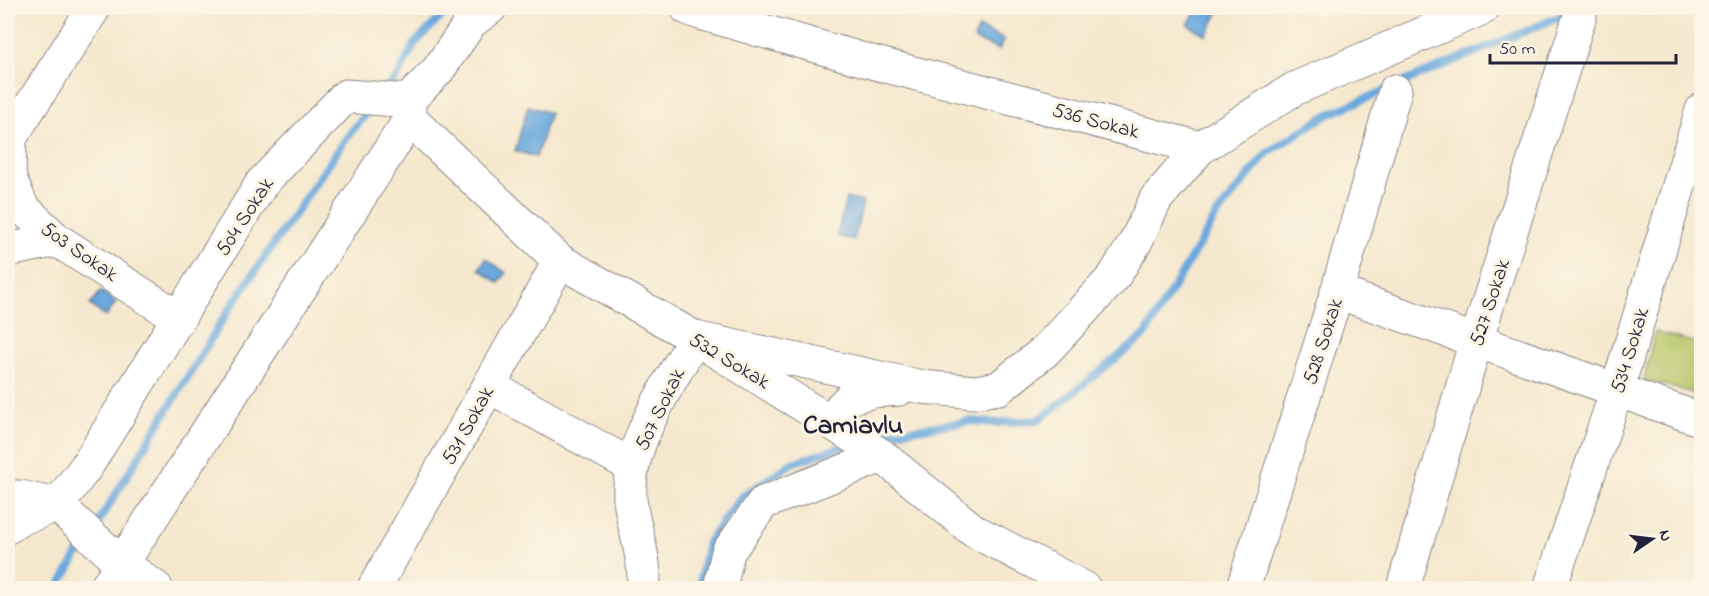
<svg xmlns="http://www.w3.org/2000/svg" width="1709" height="596" font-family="'Indie Flower',sans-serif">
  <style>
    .green { fill: #b6c567; stroke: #6c7451; stroke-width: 1.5 }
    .water { fill: #6aa9dd; stroke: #46668c; stroke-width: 1.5 }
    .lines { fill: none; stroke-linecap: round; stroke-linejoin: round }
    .stream { stroke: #6aa9dd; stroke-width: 8 }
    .minor-casing { stroke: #8c8584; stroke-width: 35 }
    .minor { stroke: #fff; stroke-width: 33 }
    .labels { text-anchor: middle; stroke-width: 6; stroke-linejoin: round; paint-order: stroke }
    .street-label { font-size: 21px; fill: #22223b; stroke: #fcf5e5 }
    .district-label { font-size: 27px; font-weight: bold; fill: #22223b; stroke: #fcf5e5 }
  </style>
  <rect width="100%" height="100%" fill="#fcf5e5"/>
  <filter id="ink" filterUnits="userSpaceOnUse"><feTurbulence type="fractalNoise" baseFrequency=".0167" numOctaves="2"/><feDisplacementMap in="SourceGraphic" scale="12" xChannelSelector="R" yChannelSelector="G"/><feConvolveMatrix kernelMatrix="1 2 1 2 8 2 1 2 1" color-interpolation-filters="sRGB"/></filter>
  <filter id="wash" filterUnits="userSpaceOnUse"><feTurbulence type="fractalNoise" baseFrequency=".008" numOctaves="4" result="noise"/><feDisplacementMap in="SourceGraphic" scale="24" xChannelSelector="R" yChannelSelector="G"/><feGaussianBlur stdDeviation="1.35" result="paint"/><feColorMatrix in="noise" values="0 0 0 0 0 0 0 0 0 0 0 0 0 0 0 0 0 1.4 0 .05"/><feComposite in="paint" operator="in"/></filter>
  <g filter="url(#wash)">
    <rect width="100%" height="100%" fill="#f5e8ce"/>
    <path class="green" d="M 1655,332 L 1701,344 L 1701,395 L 1644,380 Z"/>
    <g class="water">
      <path d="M 1197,8 L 1221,8 L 1206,35 L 1188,25 Z"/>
      <path d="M 979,28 L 1004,39 L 999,50 L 974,39 Z"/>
      <path d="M 528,106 L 550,113 L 536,157 L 515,151 Z"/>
      <path d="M 846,198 L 863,202 L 854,240 L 837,236 Z"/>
      <path d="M 486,258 L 506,273 L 499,283 L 479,269 Z"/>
      <path d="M 101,291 L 116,302 L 106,317 L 90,305 Z"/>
    </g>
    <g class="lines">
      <g class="stream">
        <path d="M 1399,84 L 1571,12"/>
        <path d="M 385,91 L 399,74 L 415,43 L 450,8"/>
        <path d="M 871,437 L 882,434 L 972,421 L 995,423 L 1039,420 L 1145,335 L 1216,216 L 1267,153 L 1325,116 L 1386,90"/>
        <path d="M 95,528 L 228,311 L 347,137 L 372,107"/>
        <path d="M 58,588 L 86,540"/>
        <path d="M 699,588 L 708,542 L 740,498 L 792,463 L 848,445"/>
      </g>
    </g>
  </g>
  <g filter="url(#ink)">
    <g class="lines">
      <g class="minor-casing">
        <g id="minor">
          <path d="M 94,8 L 10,138 L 9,176 L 22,207 L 57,240 L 179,318"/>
          <path d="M 687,8 L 700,13 L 875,63 L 1200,148 L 1294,89 L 1483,8"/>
          <path d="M 408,101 L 410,119 L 560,261 L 695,338 L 843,430 L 882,456 L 974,531 L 1084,588"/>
          <path d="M 408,101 L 438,70 L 471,22 L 490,8"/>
          <path d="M 8,250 L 57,240"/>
          <path d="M 1337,292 L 1702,420"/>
          <path d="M 489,386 L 632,466"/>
          <path d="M 843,430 L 838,411 L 851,397 L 873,391 L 899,389"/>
          <path d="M 8,497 L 20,497 L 57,505 L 121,563 L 156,588"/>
          <path d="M 57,505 L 86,467 L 262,183 L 346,96 L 408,101"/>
          <path d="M 8,527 L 20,519 L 57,505"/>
          <path d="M 106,588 L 410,119"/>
          <path d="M 374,588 L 560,261"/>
          <path d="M 643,588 C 648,562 632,526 630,498 C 627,443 669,385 695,338 L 922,387 L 975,392 L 999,388 L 1045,351 L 1113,278 L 1135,243 L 1156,199 L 1200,148"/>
          <path d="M 720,588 L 728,552 L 763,503 L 882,456"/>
          <path d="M 1243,588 L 1337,292 L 1395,91"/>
          <path d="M 1403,588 L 1476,341 L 1580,16"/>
          <path d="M 1550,588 L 1617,390 L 1702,110"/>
        </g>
      </g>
      <use href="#minor" class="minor"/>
    </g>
  </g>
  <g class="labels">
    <g class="street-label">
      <text transform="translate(1096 120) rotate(15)" y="7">536 Sokak</text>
      <text transform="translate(244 216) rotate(-57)" y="7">504 Sokak</text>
      <text transform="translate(80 251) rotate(35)" y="7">503 Sokak</text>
      <text transform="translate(1489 302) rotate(-72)" y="7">527 Sokak</text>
      <text transform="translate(1322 341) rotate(-72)" y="7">528 Sokak</text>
      <text transform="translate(1629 350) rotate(-73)" y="7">534 Sokak</text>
      <text transform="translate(730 360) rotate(31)" y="7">532 Sokak</text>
      <text transform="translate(659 409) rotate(-64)" y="7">507 Sokak</text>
      <text transform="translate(467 425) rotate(-61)" y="7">531 Sokak</text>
    </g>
    <g class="district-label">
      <text x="853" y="433">Camiavlu</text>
    </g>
  </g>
  <rect width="1709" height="596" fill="none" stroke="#fcf5e5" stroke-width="30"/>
  <g transform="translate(1652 539) rotate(76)" stroke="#fcf5e5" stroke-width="4.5" paint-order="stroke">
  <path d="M0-4.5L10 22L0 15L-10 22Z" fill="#22223b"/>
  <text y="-9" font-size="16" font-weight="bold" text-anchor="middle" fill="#22223b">N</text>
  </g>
  <path d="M1490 54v9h186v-9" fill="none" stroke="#22223b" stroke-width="3"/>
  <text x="1499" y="54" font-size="18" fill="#22223b" stroke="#fcf5e5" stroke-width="4.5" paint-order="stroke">50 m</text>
</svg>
